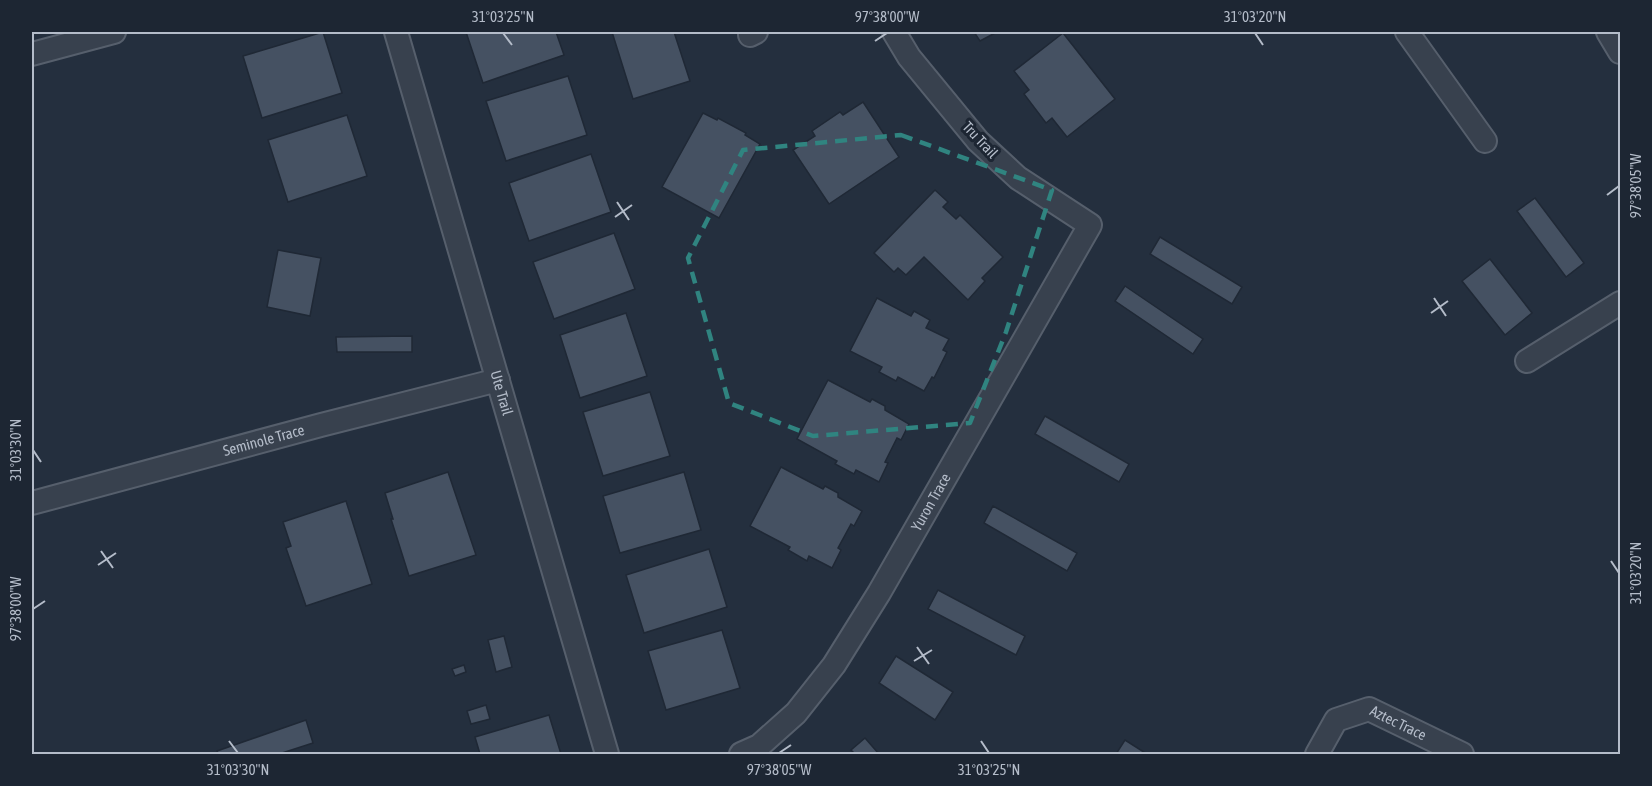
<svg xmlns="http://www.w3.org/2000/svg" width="1652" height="786" font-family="'Asap Condensed',sans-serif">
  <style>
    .building { fill: #455162; stroke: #1f2835; stroke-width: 1.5 }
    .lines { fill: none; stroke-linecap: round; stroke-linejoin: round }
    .street-casing { stroke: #565f6c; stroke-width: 26 }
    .street { stroke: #38414e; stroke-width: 22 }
    .marked { fill: none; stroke: #308480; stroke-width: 4.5; stroke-dasharray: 12 8; stroke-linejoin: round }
    .ticks { fill: none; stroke: #b4bcc9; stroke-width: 2 }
    .labels { text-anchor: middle; stroke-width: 6; stroke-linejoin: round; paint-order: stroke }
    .street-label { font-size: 15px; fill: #b4bcc9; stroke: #1d2633 }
    .neatline { fill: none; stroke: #b4bcc9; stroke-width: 2 }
    .ticks-label { font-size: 15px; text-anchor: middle; fill: #b4bcc9 }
  </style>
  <rect width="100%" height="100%" fill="#242f3e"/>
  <g class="building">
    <path d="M 323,32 L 342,93 L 262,118 L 243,56 Z"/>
    <path d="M 466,32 L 556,32 L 564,55 L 483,83 Z"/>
    <path d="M 612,32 L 674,32 L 690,81 L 633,99 Z"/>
    <path d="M 974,32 L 997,32 L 980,41 Z"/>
    <path d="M 1063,33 L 1115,99 L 1067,137 L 1052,118 L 1046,123 L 1024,94 L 1029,90 L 1014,71 Z"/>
    <path d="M 568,76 L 587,135 L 506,161 L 486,101 Z"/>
    <path d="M 863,102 L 899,157 L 829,204 L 793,150 L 815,136 L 812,131 L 840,112 L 843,115 Z"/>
    <path d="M 703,113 L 717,120 L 718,118 L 746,133 L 745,135 L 760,144 L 719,218 L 662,187 Z"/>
    <path d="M 347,115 L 367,176 L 288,202 L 268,140 Z"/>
    <path d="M 591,154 L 611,212 L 529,241 L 509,183 Z"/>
    <path d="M 935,190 L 948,202 L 943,207 L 956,219 L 960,215 L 1003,257 L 982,278 L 985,281 L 968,300 L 924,257 L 906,275 L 898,268 L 894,272 L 874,253 Z"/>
    <path d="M 1535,198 L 1584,263 L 1566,277 L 1517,211 Z"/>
    <path d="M 614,233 L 635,289 L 554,319 L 533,262 Z"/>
    <path d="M 1160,237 L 1242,287 L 1232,304 L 1150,254 Z"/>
    <path d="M 278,250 L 321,258 L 310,316 L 267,307 Z"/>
    <path d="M 1490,259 L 1532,313 L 1505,335 L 1462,281 Z"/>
    <path d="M 1125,286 L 1203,339 L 1193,354 L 1115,301 Z"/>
    <path d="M 877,298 L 911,316 L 914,311 L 930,320 L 926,328 L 949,339 L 943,350 L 947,352 L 934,378 L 932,377 L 924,391 L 898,377 L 896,381 L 879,372 L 882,367 L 850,351 Z"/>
    <path d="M 626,313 L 647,376 L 580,398 L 560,335 Z"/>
    <path d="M 412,336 L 412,352 L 337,352 L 336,337 Z"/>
    <path d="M 828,380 L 870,402 L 872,399 L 885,406 L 885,410 L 909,424 L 901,440 L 897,438 L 885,462 L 888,463 L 879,482 L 856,470 L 854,474 L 835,464 L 837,461 L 797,439 Z"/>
    <path d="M 650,392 L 670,456 L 603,476 L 583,412 Z"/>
    <path d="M 1045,416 L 1129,464 L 1119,482 L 1035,434 Z"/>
    <path d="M 781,467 L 823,489 L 825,486 L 838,493 L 838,497 L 862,511 L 854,526 L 851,524 L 838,548 L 841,550 L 832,568 L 809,556 L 807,561 L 788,550 L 790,547 L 750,526 Z"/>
    <path d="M 448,472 L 476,555 L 409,576 L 391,519 L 393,519 L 385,493 Z"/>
    <path d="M 684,472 L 701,530 L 620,553 L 603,496 Z"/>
    <path d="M 346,501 L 372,584 L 306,606 L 286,548 L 291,546 L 283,522 Z"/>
    <path d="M 993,506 L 1077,553 L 1067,571 L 984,523 Z"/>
    <path d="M 709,549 L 727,607 L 644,633 L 626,575 Z"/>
    <path d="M 938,590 L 1025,636 L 1016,655 L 928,609 Z"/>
    <path d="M 722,630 L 740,688 L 666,710 L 648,651 Z"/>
    <path d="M 504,636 L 512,667 L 496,672 L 488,640 Z"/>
    <path d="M 896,656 L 953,692 L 935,720 L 879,683 Z"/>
    <path d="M 464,665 L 466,672 L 455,676 L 452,669 Z"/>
    <path d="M 486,705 L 490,719 L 471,724 L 467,711 Z"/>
    <path d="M 549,715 L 561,754 L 480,754 L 475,737 Z"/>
    <path d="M 306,720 L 313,743 L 279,754 L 218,754 L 217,751 Z"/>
    <path d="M 865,738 L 879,754 L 855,754 L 851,750 Z"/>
    <path d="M 1125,740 L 1147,754 L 1116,754 Z"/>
  </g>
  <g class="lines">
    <g class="street-casing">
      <g id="street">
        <path id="s1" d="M 396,32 L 607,754"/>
        <path d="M 1407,32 L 1485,141"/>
        <path d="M 1608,32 L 1620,52"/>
        <path d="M 750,35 L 756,32"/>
        <path d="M 32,54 L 114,32"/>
        <path d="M 1527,361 L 1620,303"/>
        <path id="s2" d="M 32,503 L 321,425 L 498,380"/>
        <path id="s3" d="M 741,754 L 759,746 L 796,713 L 834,665 L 879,593 L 1090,225 L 1018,178 L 978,141 L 909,57 L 894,32"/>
        <path id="s4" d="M 1317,754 L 1336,720 L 1369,709 L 1462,754"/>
      </g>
    </g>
    <use href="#street" class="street"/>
  </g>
  <path class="marked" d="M 901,135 L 1052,190 L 1006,332 L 970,423 L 813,436 L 729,403 L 688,258 L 743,150 Z"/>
  <path class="ticks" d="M 503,33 L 512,45M 1255,33 L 1263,45M 875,41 L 887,33M 1607,195 L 1619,186M 617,202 L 629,220M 615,217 L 632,205M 1434,298 L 1446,316M 1431,313 L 1448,301M 33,450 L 41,462M 101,551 L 113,568M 1611,561 L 1619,573M 98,565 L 116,553M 33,609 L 45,601M 917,647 L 929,664M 914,661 L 932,650M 229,741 L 238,753M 981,741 L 989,753M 779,753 L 791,745"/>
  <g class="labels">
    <g class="street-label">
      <text transform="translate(980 140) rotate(47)" y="5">Tru Trail</text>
      <text dy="5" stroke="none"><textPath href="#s1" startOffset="376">Ute Trail</textPath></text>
      <text dy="5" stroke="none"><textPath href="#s2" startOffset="240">Seminole Trace</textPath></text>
      <text dy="5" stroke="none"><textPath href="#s3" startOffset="320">Yuron Trace</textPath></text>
      <text dy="5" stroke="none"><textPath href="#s4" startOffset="106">Aztec Trace</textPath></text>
    </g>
  </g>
  <rect width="1652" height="786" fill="none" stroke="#1d2633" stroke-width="66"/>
  <rect x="33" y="33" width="1586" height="720" class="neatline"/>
  <g class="ticks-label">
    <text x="503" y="22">31°03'25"N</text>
    <text x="887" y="22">97°38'00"W</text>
    <text x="1255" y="22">31°03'20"N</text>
    <text transform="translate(1636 186) rotate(-90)" y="5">97°38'05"W</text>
    <text transform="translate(16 450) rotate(-90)" y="5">31°03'30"N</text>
    <text transform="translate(1636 573) rotate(-90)" y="5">31°03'20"N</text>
    <text transform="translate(16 609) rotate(-90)" y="5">97°38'00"W</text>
    <text x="238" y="775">31°03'30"N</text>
    <text x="779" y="775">97°38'05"W</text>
    <text x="989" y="775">31°03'25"N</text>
  </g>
</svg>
